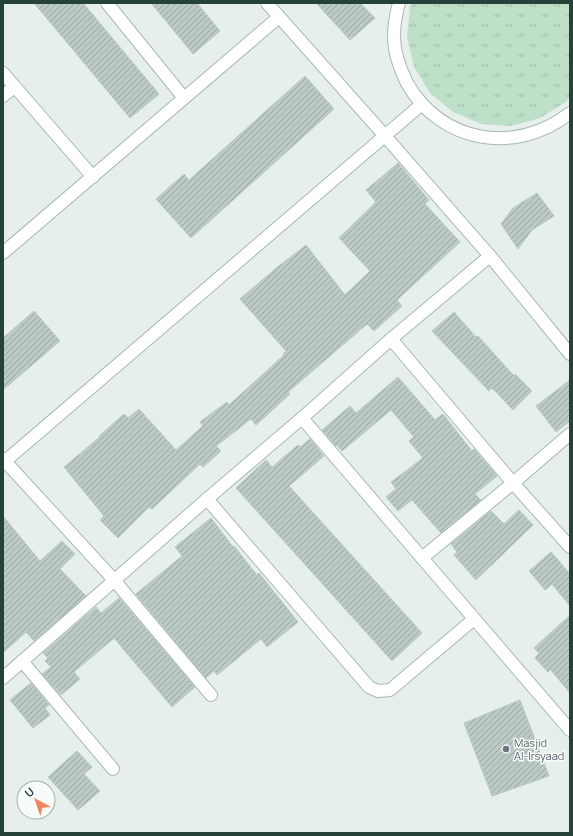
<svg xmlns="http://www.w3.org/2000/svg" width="573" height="836" font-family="Manrope,sans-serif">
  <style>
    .park { fill: url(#park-tufts) }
    .building { fill: url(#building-hatch); stroke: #b8c9c2 }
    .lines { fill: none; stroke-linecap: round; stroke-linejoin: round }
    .minor-casing { stroke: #a8b8b2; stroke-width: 14 }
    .minor { stroke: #fff; stroke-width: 12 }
    .worship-dot { fill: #6b7280; stroke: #f7fbf9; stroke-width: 1.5 }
    .labels { text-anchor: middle; stroke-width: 3; stroke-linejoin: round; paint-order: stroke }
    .worship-label { font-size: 11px; fill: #5b616d; stroke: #f7fbf9; text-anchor: start }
  </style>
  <defs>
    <pattern id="park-tufts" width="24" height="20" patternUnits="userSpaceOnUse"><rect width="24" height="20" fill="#bfe0c8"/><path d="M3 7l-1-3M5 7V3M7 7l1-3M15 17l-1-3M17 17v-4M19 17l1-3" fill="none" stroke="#a4c1ad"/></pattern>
    <pattern id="building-hatch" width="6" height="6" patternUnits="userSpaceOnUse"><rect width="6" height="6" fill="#bbcac4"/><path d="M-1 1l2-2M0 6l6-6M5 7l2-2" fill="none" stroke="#98a6a0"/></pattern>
  </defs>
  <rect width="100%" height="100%" fill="#e6efeb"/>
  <path class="park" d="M 412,3 L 570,3 L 570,97 L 566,102 L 540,118 L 511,126 L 481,124 L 453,112 L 430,93 L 414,67 L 407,37 L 410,7 Z"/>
  <g class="building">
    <path d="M 34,3 L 83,3 L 159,94 L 130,118 Z"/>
    <path d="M 151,3 L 197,3 L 220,31 L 193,54 Z"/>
    <path d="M 316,3 L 360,3 L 375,18 L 350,40 Z"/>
    <path d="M 305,76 L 334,109 L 191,238 L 156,199 L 184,174 L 189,180 Z"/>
    <path d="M 398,163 L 429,200 L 425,204 L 460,242 L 397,300 L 402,306 L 374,331 L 367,324 L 288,392 L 290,394 L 256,425 L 251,419 L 216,446 L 221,451 L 203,467 L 200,464 L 152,509 L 149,507 L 118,538 L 100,520 L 104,516 L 64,467 L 100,437 L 99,436 L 124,414 L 128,418 L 139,409 L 176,450 L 203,426 L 200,422 L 227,402 L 229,405 L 284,355 L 283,354 L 286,351 L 240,299 L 275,269 L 306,245 L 345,295 L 370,271 L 339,238 L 376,202 L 366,190 Z"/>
    <path d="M 537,193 L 554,216 L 532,230 L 518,249 L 501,224 L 513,208 Z"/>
    <path d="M 34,311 L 60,341 L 3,390 L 3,338 Z"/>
    <path d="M 454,312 L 476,337 L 478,336 L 514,376 L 515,374 L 532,391 L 513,410 L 492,388 L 489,391 L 432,331 Z"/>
    <path d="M 398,377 L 435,420 L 443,414 L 472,451 L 474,449 L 497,476 L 475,494 L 481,500 L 441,533 L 412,500 L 398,511 L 386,497 L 396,489 L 391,482 L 423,458 L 409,441 L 414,437 L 391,410 L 342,451 L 337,445 L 336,446 L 322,430 L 350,406 L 356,413 Z"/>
    <path d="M 570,380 L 570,421 L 556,432 L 536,406 Z"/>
    <path d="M 310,439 L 324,456 L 289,486 L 422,633 L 392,661 L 236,488 L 266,460 L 272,467 L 298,445 L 300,447 Z"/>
    <path d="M 519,510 L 533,525 L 476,580 L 454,555 L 457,552 L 451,544 L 491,511 L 504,524 Z"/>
    <path d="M 3,516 L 40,561 L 62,541 L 75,554 L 60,569 L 86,596 L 34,641 L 26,632 L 3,653 Z"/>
    <path d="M 211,518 L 233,547 L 234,546 L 257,575 L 259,573 L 298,622 L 267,647 L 261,639 L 217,675 L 214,671 L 206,678 L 136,594 L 182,556 L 175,547 Z"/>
    <path d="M 551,552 L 570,574 L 570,606 L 552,584 L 545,590 L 529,571 Z"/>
    <path d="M 119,598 L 195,687 L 172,707 L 114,638 L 74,672 L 80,679 L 61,695 L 42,674 L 51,667 L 45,661 L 48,658 L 43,653 L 96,607 L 101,613 Z"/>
    <path d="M 570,615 L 570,693 L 550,669 L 548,672 L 535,658 L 539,653 L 534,648 Z"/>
    <path d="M 31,683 L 49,705 L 45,708 L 50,715 L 33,728 L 10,700 Z"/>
    <path d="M 520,700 L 549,776 L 492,796 L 464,723 Z"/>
    <path d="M 77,751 L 92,767 L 84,774 L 100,791 L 78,810 L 48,777 Z"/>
  </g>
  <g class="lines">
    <g class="minor-casing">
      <g id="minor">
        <path d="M 107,3 L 184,98"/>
        <path d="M 267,3 L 385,136 L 490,256 L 570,354"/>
        <path d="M 399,3 C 396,14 394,25 394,36 C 394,52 400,69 407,83 C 441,144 517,155 570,113"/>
        <path d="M 3,73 L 93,177"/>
        <path d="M 3,96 L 14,87"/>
        <path d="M 3,253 L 279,17"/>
        <path d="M 391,339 L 513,483 L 570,547"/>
        <path d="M 302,418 L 422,558 L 570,730"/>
        <path d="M 3,459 L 114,580 L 211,695"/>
        <path d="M 3,463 L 422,104"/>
        <path d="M 207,499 L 369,687 L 378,691 L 390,690 L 474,619"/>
        <path d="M 422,558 L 513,483 L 570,434"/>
        <path d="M 22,661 L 113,769"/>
        <path d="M 3,678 L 207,499 L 302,418 L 391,339 L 490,256"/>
      </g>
    </g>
    <use href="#minor" class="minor"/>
  </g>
  <circle class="worship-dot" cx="506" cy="749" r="4"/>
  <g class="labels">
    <g class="worship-label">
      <text x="514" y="747">Masjid<tspan x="514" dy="13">Al-Irsyaad</tspan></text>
    </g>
  </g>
  <rect width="573" height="836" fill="none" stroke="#24423a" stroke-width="8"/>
  <g transform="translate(36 800) rotate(320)"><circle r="19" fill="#f7fbf9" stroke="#a3b1ad"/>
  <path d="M0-3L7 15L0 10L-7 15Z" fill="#f4845f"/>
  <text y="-6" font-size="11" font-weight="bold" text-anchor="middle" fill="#24423a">U</text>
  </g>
</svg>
